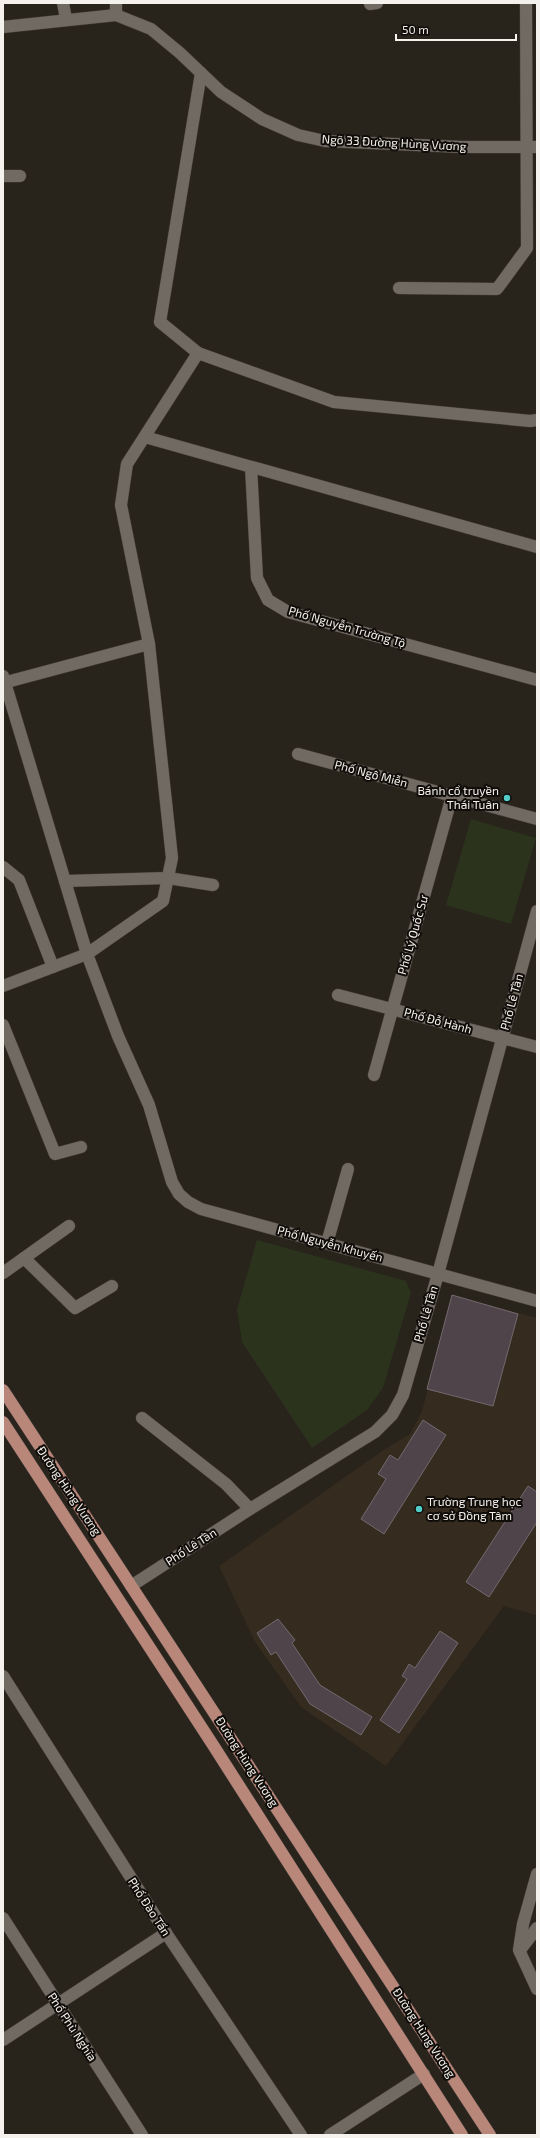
<svg xmlns="http://www.w3.org/2000/svg" width="540" height="2138" font-family="'Exo 2',sans-serif">
  <style>
    .built { fill: #352b1f }
    .green { fill: #2b331d }
    .building { fill: #4e444a; stroke: #73696f }
    .lines { fill: none; stroke-linecap: round; stroke-linejoin: round }
    .street-casing { stroke: #433e39; stroke-width: 13 }
    .secondary-casing { stroke: #433e39; stroke-width: 13 }
    .primary-casing { stroke: #433e39; stroke-width: 13 }
    .street { stroke: #716a62; stroke-width: 12 }
    .secondary { stroke: #716a62; stroke-width: 12 }
    .primary { stroke: #b9867a; stroke-width: 12 }
    .poi-dot { fill: #53cdca; stroke: #0f0c09; stroke-width: 1.5 }
    .labels { text-anchor: middle; stroke-width: 4; stroke-linejoin: round; paint-order: stroke }
    .street-label { font-size: 12px; fill: #f5f1ec; stroke: #0f0c09 }
    .poi-label { font-size: 12px; fill: #f5f1ec; stroke: #0f0c09; text-anchor: end }
  </style>
  <rect width="100%" height="100%" fill="#28231b"/>
  <path class="built" d="M 452,1295 L 537,1318 L 537,1612 L 536,1615 L 504,1606 L 386,1766 L 301,1707 L 255,1642 L 219,1566 L 382,1451 L 410,1434 L 422,1411 Z"/>
  <g class="green">
    <path d="M 471,819 L 536,838 L 511,924 L 446,905 Z"/>
    <path d="M 257,1240 L 406,1281 L 411,1293 L 383,1388 L 367,1410 L 312,1448 L 242,1342 L 237,1309 Z"/>
  </g>
  <g class="building">
    <path d="M 452,1295 L 518,1314 L 493,1406 L 427,1389 Z"/>
    <path d="M 423,1420 L 446,1435 L 384,1534 L 361,1519 L 386,1479 L 378,1474 L 390,1455 L 398,1460 Z"/>
    <path d="M 528,1486 L 537,1492 L 537,1522 L 489,1597 L 466,1582 Z"/>
    <path d="M 278,1619 L 295,1640 L 292,1643 L 320,1685 L 372,1717 L 361,1735 L 310,1704 L 276,1652 L 271,1655 L 257,1633 Z"/>
    <path d="M 440,1631 L 458,1643 L 399,1733 L 380,1720 L 407,1679 L 402,1676 L 409,1664 L 415,1668 Z"/>
  </g>
  <g class="lines">
    <g class="street-casing">
      <g id="street">
        <path d="M 63,3 L 66,19"/>
        <path d="M 116,3 L 116,15"/>
        <path d="M 370,4 L 377,3"/>
        <path d="M 3,27 L 116,15 L 151,29 L 180,53 L 221,92 L 262,119 L 298,135 L 325,141 L 462,147 L 537,147"/>
        <path d="M 201,73 L 160,322 L 198,353 L 334,402 L 530,421 L 537,420"/>
        <path d="M 3,176 L 20,176"/>
        <path d="M 399,288 L 497,289 L 527,248 L 526,3"/>
        <path d="M 145,437 L 537,547"/>
        <path d="M 251,467 L 257,578 L 268,600 L 288,612 L 537,680"/>
        <path d="M 3,676 L 87,954 L 118,1036 L 149,1105 L 172,1182 L 179,1194 L 188,1202 L 201,1209 L 537,1301"/>
        <path d="M 3,683 L 149,644"/>
        <path d="M 298,754 L 537,819"/>
        <path d="M 3,867 L 19,880 L 53,967"/>
        <path d="M 65,881 L 168,878 L 213,885"/>
        <path d="M 3,986 L 87,954 L 163,901 L 172,858 L 149,644 L 121,505 L 127,464 L 198,353"/>
        <path d="M 338,995 L 537,1047"/>
        <path d="M 3,1025 L 55,1154 L 81,1147"/>
        <path d="M 374,1075 L 452,796"/>
        <path d="M 327,1243 L 348,1169"/>
        <path d="M 24,1258 L 75,1308 L 112,1286"/>
        <path d="M 3,1273 L 69,1226"/>
        <path d="M 142,1418 L 226,1484 L 250,1509"/>
        <path d="M 131,1586 L 250,1509 L 375,1432 L 392,1415 L 403,1395 L 438,1274 L 537,911"/>
        <path d="M 3,1676 L 166,1933 L 301,2135"/>
        <path d="M 537,1874 L 523,1924 L 519,1950 L 537,1989"/>
        <path d="M 3,1918 L 142,2135"/>
        <path d="M 520,1950 L 537,1928"/>
        <path d="M 3,2040 L 166,1933"/>
      </g>
    </g>
    <g class="secondary-casing">
      <path id="secondary" d="M 330,2135 L 424,2074"/>
    </g>
    <g class="primary-casing">
      <g id="primary">
        <path d="M 3,1390 L 490,2135"/>
        <path d="M 3,1422 L 213,1745 L 462,2135"/>
      </g>
    </g>
    <use href="#street" class="street"/>
    <use href="#secondary" class="secondary"/>
    <use href="#primary" class="primary"/>
  </g>
  <g class="poi-dot">
    <circle cx="507" cy="798" r="4"/>
    <circle cx="419" cy="1509" r="4"/>
  </g>
  <g class="labels">
    <g class="street-label">
      <text transform="translate(394 143) rotate(3)" y="4">Ngõ 33 Đường Hùng Vương</text>
      <text transform="translate(347 627) rotate(16)" y="4">Phố Nguyễn Trường Tộ</text>
      <text transform="translate(371 774) rotate(15)" y="4">Phố Ngô Miễn</text>
      <text transform="translate(413 935) rotate(-74)" y="4">Phố Lý Quốc Sư</text>
      <text transform="translate(512 1002) rotate(-75)" y="4">Phố Lê Tần</text>
      <text transform="translate(438 1021) rotate(15)" y="4">Phố Đỗ Hành</text>
      <text transform="translate(330 1244) rotate(15)" y="4">Phố Nguyễn Khuyến</text>
      <text transform="translate(426 1314) rotate(-74)" y="4">Phố Lê Tần</text>
      <text transform="translate(69 1491) rotate(56)" y="4">Đường Hùng Vương</text>
      <text transform="translate(191 1547) rotate(-33)" y="4">Phố Lê Tần</text>
      <text transform="translate(247 1762) rotate(57)" y="4">Đường Hùng Vương</text>
      <text transform="translate(149 1907) rotate(57)" y="4">Phố Đào Tấn</text>
      <text transform="translate(72 2027) rotate(57)" y="4">Phố Phù Nghĩa</text>
      <text transform="translate(424 2033) rotate(57)" y="4">Đường Hùng Vương</text>
    </g>
    <g class="poi-label">
      <text x="499" y="795">Bánh cổ truyền<tspan x="499" dy="14">Thái Tuân</tspan></text>
      <text x="427" y="1506" text-anchor="start">Trường Trung học<tspan x="427" dy="14">cơ sở Đồng Tâm</tspan></text>
    </g>
  </g>
  <rect width="540" height="2138" fill="none" stroke="#f5f1ec" stroke-width="8"/>
  <path d="M396 34v6h120v-6" fill="none" stroke="#f5f1ec" stroke-width="2"/>
  <text x="402" y="34" font-size="12" fill="#f5f1ec" stroke="#0f0c09" stroke-width="3" paint-order="stroke">50 m</text>
</svg>
